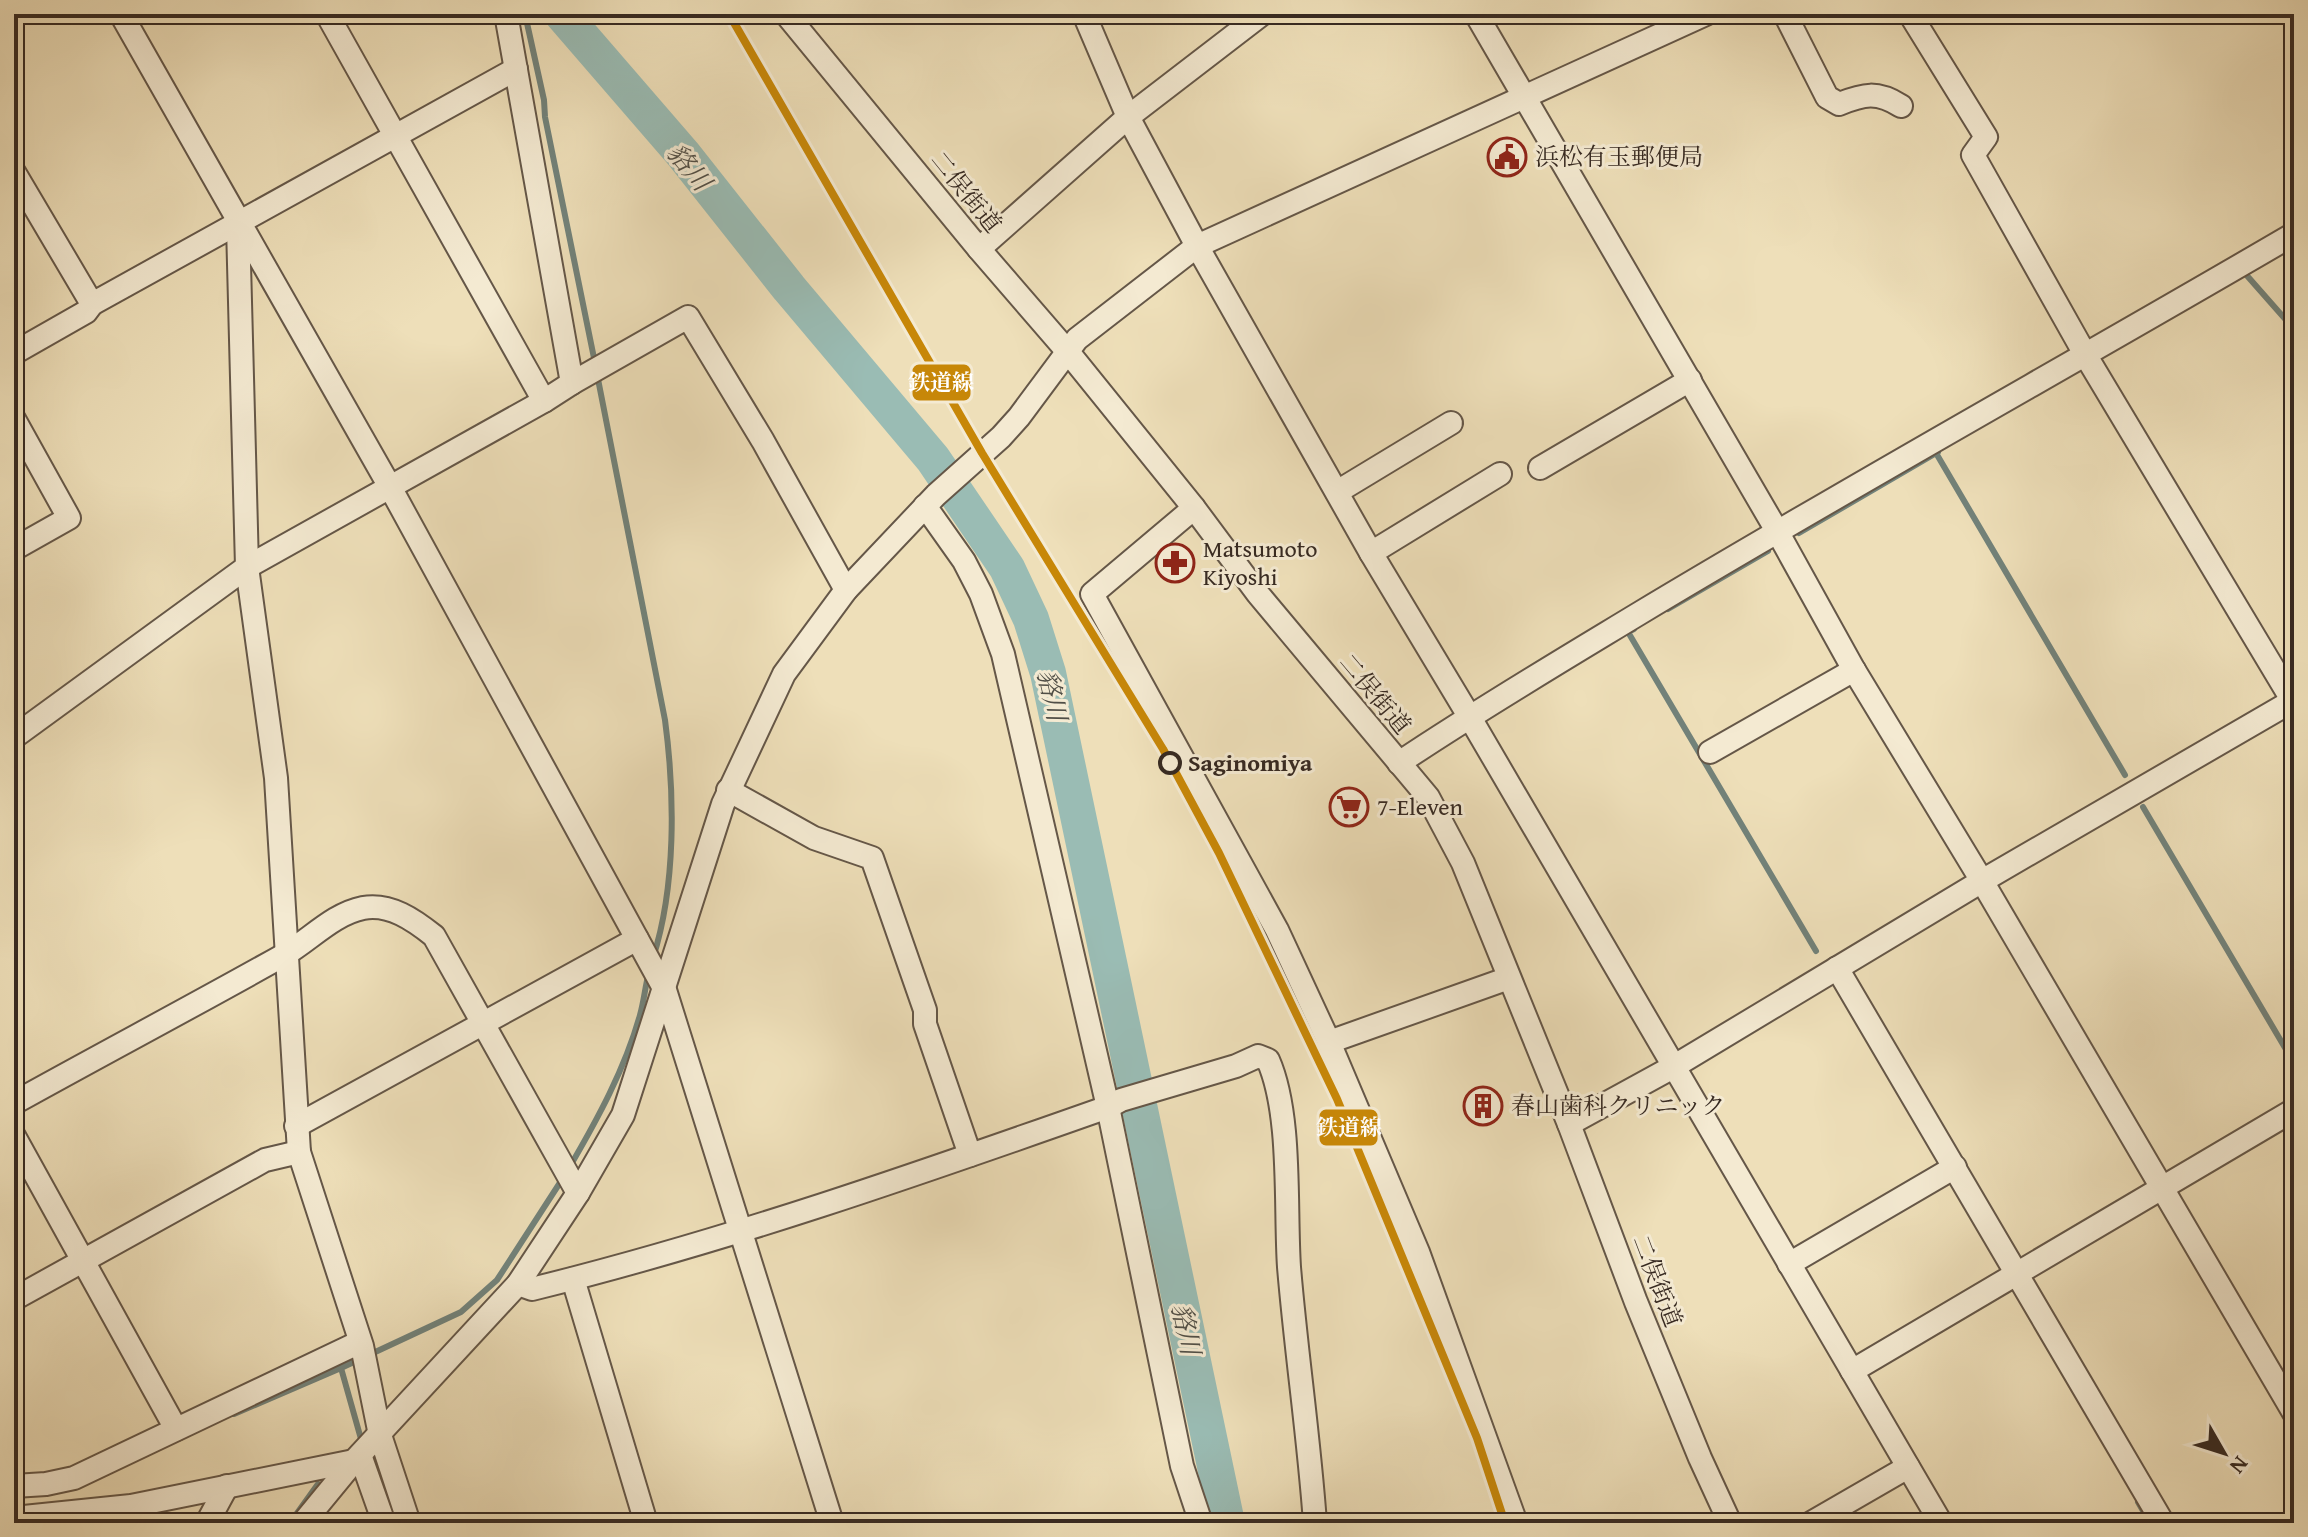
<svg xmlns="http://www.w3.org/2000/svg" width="2308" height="1537" font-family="'Gentium Book Plus','Noto Serif JP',serif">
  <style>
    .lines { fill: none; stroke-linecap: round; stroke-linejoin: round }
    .stream { stroke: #72827a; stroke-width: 6 }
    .river { stroke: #9abcb4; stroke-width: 36 }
    .minor-casing { stroke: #655748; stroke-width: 26 }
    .minor { stroke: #f4ead2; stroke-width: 22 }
    .rail-1-casing { stroke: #f4ead2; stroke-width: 14 }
    .rail-1 { stroke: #c78708; stroke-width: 8 }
    .stop-dot { fill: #f4ead2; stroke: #372a22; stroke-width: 4 }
    .labels { text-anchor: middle; stroke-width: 6; stroke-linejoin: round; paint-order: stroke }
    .poi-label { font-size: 24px; fill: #372a22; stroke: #f4ead2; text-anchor: start }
    .street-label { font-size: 24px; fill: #372a22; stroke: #f4ead2 }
    .stop-label { font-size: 24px; font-weight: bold; fill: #372a22; stroke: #f4ead2; text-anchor: start }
    .water-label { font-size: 26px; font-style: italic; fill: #504e46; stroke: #f4ead2 }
    .line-badge { stroke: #f4ead2; stroke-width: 3 }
    .badge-label { font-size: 22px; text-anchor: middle; font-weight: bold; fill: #fff }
  </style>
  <rect width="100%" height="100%" fill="#eedfb9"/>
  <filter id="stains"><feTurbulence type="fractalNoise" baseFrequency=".0025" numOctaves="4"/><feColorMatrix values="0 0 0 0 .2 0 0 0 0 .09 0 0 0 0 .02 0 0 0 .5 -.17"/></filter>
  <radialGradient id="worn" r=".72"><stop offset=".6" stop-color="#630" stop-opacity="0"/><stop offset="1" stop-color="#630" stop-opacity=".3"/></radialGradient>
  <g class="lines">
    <g class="stream">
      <path d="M 525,14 L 544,100 L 545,117 L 595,363"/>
      <path d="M 2240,272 L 2242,270 L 2294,329"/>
      <path d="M 597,374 L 665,720 C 675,795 676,886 653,958"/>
      <path d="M 1936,453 L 2125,775"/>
      <path d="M 1799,533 L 1938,452"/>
      <path d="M 1668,609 L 1768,551"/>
      <path d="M 1634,629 L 1628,632 L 1816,951"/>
      <path d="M 2143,807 L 2294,1063"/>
      <path d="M 569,1168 C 597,1120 625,1069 640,1015 C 644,1001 645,987 649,972"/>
      <path d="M 234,1414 L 341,1368"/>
      <path d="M 361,1439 L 341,1368 L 461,1312 L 497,1280 L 563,1178"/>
      <path d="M 2138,1502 L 2150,1523"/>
      <path d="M 290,1523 L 318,1484"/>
    </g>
    <path class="river" d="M 562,14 L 683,154 L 789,288 L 933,459 L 1007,568 L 1031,619 L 1048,673 L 1227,1523"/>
    <g class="minor-casing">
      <g id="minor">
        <path d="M 121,14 L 390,487 L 665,990 L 832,1523"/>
        <path d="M 327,14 L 544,401 L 572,383 L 688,317 L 763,441 L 846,590"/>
        <path d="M 506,14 L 572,383"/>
        <path d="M 786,14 L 979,249 L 1068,352 L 1194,508 L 1258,594 L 1428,797 L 1463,863 L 1569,1124 L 1636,1302 L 1700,1458 L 1730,1523"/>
        <path d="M 1084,14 L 1128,117 L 1197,246 L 1371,553 L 1469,716 L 1941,1523"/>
        <path d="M 1476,14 L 1777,531 L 1854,670 L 1982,881 L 2294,1413"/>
        <path d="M 1785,14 L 1827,97 L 1839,104 C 1864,94 1877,91 1901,106"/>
        <path d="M 1910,14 L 1986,137 L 1973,155 L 2086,356 L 2294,703"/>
        <path d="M 14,172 L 92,304"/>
        <path d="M 238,226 L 247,567 L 276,778 L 299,1152 L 362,1346 L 380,1435 L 409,1523"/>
        <path d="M 979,249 L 1128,117 L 1262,14"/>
        <path d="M 14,353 L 86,312 L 92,304 L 516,69"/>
        <path d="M 14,419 L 69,518 L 14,549"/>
        <path d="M 1540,468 L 1690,380"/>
        <path d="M 1337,492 L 1451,423"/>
        <path d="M 925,506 L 964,561 L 981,594 L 1003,654 L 1108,1107 L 1182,1466 L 1201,1523"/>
        <path d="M 1194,508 L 1092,594 L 1277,930 L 1329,1042 L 1509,978"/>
        <path d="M 1371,553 L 1500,474"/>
        <path d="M 14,737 L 247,567 L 544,401"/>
        <path d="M 1710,752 L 1854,670"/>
        <path d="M 1399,763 C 1478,710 1559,662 1640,613 C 1856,483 2077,361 2294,234"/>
        <path d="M 728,790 L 814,838 L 872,858 L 925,1010 L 925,1024 L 970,1155"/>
        <path d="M 1837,968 L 2163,1523"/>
        <path d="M 1329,1042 L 1418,1252 L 1516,1523"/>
        <path d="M 14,1103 C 104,1053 195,1005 284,955 C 310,940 333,914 363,908 C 390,903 414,920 434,936 L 578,1193"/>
        <path d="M 1569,1124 L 1673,1067 L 1982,881 L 2294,700"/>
        <path d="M 296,1126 L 637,939"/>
        <path d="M 14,1136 L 176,1429"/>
        <path d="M 1789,1264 L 1955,1167"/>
        <path d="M 573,1279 L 646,1523"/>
        <path d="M 518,1284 L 532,1289 C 727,1241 918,1174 1108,1107 L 1121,1100 L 1236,1066 L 1258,1056 L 1268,1060 C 1292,1114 1285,1207 1289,1267 C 1296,1352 1309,1437 1315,1523"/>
        <path d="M 14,1299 L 265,1160 L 299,1152"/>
        <path d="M 1852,1371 L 2294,1110"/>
        <path d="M 360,1455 L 384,1523"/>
        <path d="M 14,1486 L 46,1484 L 74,1478 L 360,1342"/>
        <path d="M 14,1518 L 131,1506 L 354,1461"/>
        <path d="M 207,1523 L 227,1486"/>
        <path d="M 303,1523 L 354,1461 L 518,1284 L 578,1193 L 623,1115 L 723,804 L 784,674 L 846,590 L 936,495 L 1001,437 L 1019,417 L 1077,339 L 1197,246 L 1706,14"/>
        <path d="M 1811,1523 L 1908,1467"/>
      </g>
    </g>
    <use href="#minor" class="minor"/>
    <g class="rail-1-casing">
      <path id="rail-1" d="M 729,14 L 982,453 L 1163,749 L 1219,853 L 1337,1099 L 1477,1438 L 1505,1523"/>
    </g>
    <use href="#rail-1" class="rail-1"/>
  </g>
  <defs>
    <g id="civic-ring" transform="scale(2)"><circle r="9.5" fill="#f4ead2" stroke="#8f2418" stroke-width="1.5"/><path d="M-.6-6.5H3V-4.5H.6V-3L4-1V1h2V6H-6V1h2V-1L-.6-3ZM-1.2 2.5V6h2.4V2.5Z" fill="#8f2418"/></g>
    <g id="pharmacy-ring" transform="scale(2)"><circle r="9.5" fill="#f4ead2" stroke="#8f2418" stroke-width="1.5"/><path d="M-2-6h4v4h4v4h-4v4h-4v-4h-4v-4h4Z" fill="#8f2418"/></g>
    <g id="supermarket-ring" transform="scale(2)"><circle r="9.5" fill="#f4ead2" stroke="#8f2418" stroke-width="1.5"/><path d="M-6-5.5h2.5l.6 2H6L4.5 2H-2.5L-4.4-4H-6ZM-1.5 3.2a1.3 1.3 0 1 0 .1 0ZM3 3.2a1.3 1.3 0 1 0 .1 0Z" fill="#8f2418"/></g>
    <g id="building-ring" transform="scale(2)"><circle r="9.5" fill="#f4ead2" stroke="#8f2418" stroke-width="1.5"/><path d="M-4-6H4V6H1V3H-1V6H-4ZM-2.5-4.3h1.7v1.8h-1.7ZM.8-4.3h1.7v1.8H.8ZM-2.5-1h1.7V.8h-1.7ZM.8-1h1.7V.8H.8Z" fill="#8f2418"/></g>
  </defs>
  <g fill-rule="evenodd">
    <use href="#civic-ring" x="1507" y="157"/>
    <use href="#pharmacy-ring" x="1175" y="563"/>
    <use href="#supermarket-ring" x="1349" y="807"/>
    <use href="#building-ring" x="1483" y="1106"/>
  </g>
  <circle class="stop-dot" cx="1170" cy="763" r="10"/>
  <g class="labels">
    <g class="poi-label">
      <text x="1535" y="165">浜松有玉郵便局</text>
      <text x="1203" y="557">Matsumoto<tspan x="1203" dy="28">Kiyoshi</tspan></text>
      <text x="1377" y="815">7-Eleven</text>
      <text x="1511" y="1114">春山歯科クリニック</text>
    </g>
    <g class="street-label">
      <text transform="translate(966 192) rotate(51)" y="8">二俣街道</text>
      <text transform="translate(1375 694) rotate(50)" y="8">二俣街道</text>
      <text transform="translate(1657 1281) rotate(69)" y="8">二俣街道</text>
    </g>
    <g class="stop-label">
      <text x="1188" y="771">Saginomiya</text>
    </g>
    <g class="water-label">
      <text transform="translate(689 167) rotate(50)" y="9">貉川</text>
      <text transform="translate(1052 695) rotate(77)" y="9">貉川</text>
      <text transform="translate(1186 1329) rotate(78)" y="9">貉川</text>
    </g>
  </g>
  <g class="line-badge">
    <rect x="911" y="363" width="61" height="39" rx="8" fill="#c78708"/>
    <rect x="1318" y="1108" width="61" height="39" rx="8" fill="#c78708"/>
  </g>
  <g class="badge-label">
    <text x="941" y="390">鉄道線</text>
    <text x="1349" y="1135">鉄道線</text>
  </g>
  <rect width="2308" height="1537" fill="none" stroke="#eedfb9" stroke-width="48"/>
  <rect x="16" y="16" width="2276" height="1505" fill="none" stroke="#372a22" stroke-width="4"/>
  <rect x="24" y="24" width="2260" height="1489" fill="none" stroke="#372a22" stroke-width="2"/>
  <g transform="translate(2224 1453) rotate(129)" stroke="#f4ead2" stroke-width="6" paint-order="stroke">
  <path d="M0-6L14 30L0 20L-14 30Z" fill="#372a22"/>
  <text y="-12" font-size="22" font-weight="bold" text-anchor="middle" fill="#372a22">N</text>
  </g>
  <rect width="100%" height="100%" filter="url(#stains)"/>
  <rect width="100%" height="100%" fill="url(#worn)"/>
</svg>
